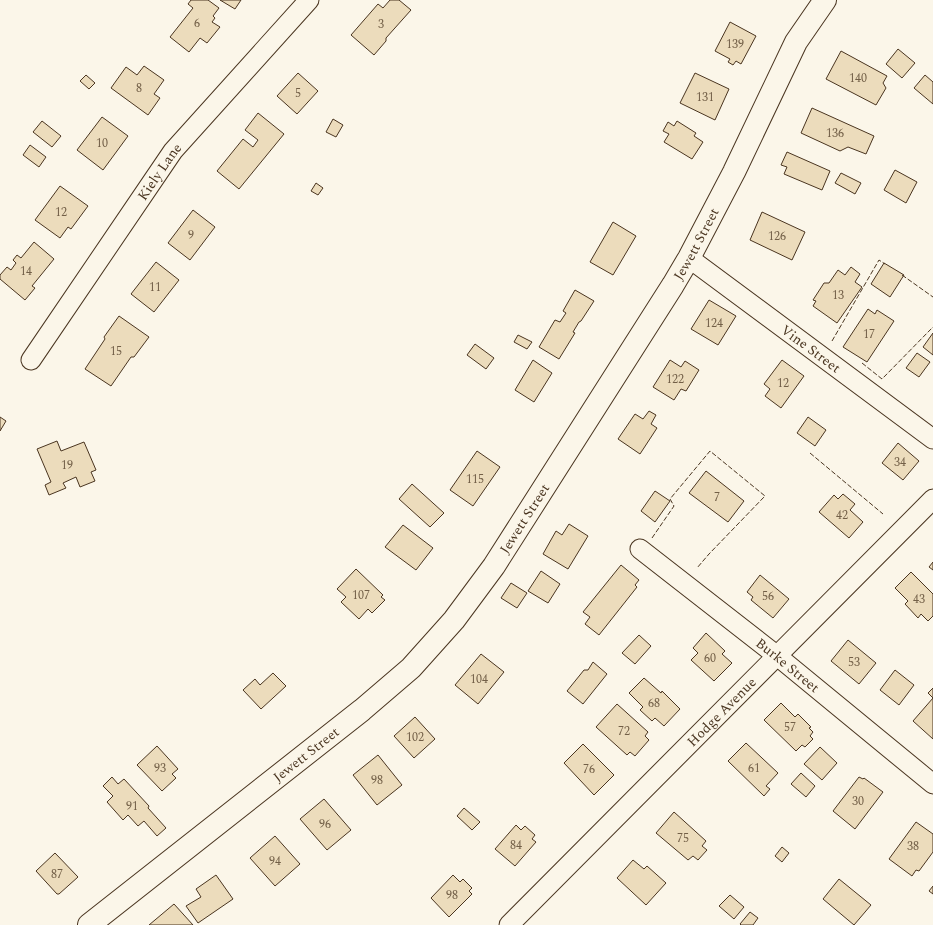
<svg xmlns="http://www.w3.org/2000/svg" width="933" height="925" font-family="Spectral,serif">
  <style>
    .building { fill: #ecdcbc; stroke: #4a3520 }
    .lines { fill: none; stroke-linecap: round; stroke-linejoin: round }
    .street-casing { stroke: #4a3520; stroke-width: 21 }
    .secondary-casing { stroke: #4a3520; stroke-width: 24 }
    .street { stroke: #fbf6e9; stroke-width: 19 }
    .secondary { stroke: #fbf6e9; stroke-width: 22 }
    .fence { stroke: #4a3520; stroke-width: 1; stroke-dasharray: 5 2; stroke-linecap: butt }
    .labels { text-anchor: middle; stroke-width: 3; stroke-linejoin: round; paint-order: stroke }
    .number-label { font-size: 12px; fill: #725f47 }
    .street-label { font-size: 14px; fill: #4a3520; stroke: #fbf6e9 }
  </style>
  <rect width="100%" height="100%" fill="#fbf6e9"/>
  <g class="building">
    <path d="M 191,0 L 208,0 L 219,8 L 213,16 L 215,18 L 212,22 L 220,27 L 207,43 L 200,38 L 189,52 L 170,37 L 193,8 L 188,4 Z"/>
    <path d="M 220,0 L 241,0 L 235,9 Z"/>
    <path d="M 390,0 L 399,0 L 411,10 L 386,38 L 386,41 L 374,55 L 351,35 L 378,4 L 383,8 Z"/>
    <path d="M 730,22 L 756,36 L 741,64 L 736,61 L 733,65 L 728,62 L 730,59 L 715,51 Z"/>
    <path d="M 898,49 L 915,63 L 902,78 L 886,64 Z"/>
    <path d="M 841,51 L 887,76 L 883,83 L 886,88 L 876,105 L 826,79 Z"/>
    <path d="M 144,66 L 164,80 L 154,94 L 160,98 L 148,115 L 111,88 L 126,67 L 137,75 Z"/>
    <path d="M 298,73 L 318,91 L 297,114 L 277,96 Z"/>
    <path d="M 695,73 L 729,89 L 715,120 L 680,103 Z"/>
    <path d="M 86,75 L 95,83 L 89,89 L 80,81 Z"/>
    <path d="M 925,75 L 933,82 L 933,104 L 914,88 Z"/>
    <path d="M 812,108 L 874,136 L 866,154 L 848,147 L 840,151 L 801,133 Z"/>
    <path d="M 258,113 L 284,134 L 239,189 L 217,171 L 243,139 L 253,147 L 258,140 L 245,130 Z"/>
    <path d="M 102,117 L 128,136 L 103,170 L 77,150 Z"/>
    <path d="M 333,119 L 343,125 L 336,137 L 326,132 Z"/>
    <path d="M 42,121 L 61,136 L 52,147 L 33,132 Z"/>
    <path d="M 677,121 L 696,133 L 694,136 L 703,142 L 692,159 L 664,142 L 669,134 L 663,131 L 668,122 L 674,126 Z"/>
    <path d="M 30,145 L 46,157 L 39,167 L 23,155 Z"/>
    <path d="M 787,152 L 830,171 L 822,190 L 784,174 L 787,167 L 781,165 Z"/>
    <path d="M 895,170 L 917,182 L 906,203 L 884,190 Z"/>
    <path d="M 841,173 L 861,183 L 855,194 L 835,183 Z"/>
    <path d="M 316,183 L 323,188 L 318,195 L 311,191 Z"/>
    <path d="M 60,186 L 88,206 L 71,229 L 68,227 L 60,238 L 35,220 Z"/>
    <path d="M 193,210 L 215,227 L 190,260 L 168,243 Z"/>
    <path d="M 762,212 L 805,232 L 792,260 L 750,240 Z"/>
    <path d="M 613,222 L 636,236 L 613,275 L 590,262 Z"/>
    <path d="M 34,242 L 54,259 L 32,286 L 35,288 L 25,300 L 0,279 L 0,275 L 7,267 L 11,270 L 16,263 L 13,260 L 17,255 L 21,258 Z"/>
    <path d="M 156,262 L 179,280 L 154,312 L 131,294 Z"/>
    <path d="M 884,263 L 904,275 L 890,297 L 871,284 Z"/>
    <path d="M 851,267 L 860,274 L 855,282 L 862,287 L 837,323 L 813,306 L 816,301 L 813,300 L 824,283 L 829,283 L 838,270 L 845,275 Z"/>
    <path d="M 575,290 L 594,301 L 581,321 L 579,322 L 573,332 L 575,333 L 559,359 L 539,347 L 555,320 L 560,322 L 566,313 L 563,311 Z"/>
    <path d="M 709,300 L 736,316 L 718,345 L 691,329 Z"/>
    <path d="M 868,309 L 875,314 L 877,310 L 894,321 L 867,362 L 843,347 Z"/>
    <path d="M 119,316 L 149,337 L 134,357 L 131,357 L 111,386 L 85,369 L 105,339 L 104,337 Z"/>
    <path d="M 933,333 L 933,355 L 923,347 Z"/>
    <path d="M 518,335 L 532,342 L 527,349 L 514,342 Z"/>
    <path d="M 475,344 L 494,358 L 486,369 L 467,355 Z"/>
    <path d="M 917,353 L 930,362 L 919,377 L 906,368 Z"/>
    <path d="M 533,360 L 552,373 L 534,402 L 515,390 Z"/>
    <path d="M 670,360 L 681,367 L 685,361 L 699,370 L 686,391 L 681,389 L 674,400 L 653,387 Z"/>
    <path d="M 782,360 L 804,376 L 781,408 L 765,396 L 770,389 L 764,384 Z"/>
    <path d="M 649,411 L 656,415 L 651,424 L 657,428 L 640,454 L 618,439 L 635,414 L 643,419 Z"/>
    <path d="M 0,417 L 6,421 L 0,431 Z"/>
    <path d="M 808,417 L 826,430 L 815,446 L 797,433 Z"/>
    <path d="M 57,441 L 61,451 L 84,442 L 96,470 L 91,472 L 95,481 L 80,487 L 76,477 L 63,483 L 66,488 L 49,495 L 45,485 L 51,482 L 37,449 Z"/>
    <path d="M 898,443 L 919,461 L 903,480 L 882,463 Z"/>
    <path d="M 477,451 L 500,467 L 473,506 L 450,490 Z"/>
    <path d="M 706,471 L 744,501 L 728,522 L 689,493 Z"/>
    <path d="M 412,484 L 444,513 L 430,527 L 399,499 Z"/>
    <path d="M 655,491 L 670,501 L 655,522 L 641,511 Z"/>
    <path d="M 843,494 L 855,504 L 850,510 L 863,522 L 849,538 L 819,512 L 834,495 L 838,499 Z"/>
    <path d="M 569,524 L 588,536 L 568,569 L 543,554 L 556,531 L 562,535 Z"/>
    <path d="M 403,525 L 433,548 L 416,570 L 385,547 Z"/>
    <path d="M 933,562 L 933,570 L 929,567 Z"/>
    <path d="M 621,565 L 639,580 L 635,585 L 637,587 L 599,635 L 585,624 L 590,617 L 583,612 Z"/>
    <path d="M 356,569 L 383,595 L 381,597 L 385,600 L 372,613 L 368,609 L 359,619 L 341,602 L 346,597 L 337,589 Z"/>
    <path d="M 541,571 L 560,584 L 548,603 L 528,591 Z"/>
    <path d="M 911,572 L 933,594 L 933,616 L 928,621 L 921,614 L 918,618 L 905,604 L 908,601 L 895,588 Z"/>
    <path d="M 760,575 L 789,599 L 773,618 L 751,600 L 753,597 L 747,592 Z"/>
    <path d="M 511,583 L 527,593 L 517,608 L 501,598 Z"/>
    <path d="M 706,633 L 725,651 L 722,654 L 732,663 L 714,681 L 691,660 L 698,653 L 693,648 Z"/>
    <path d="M 639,635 L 651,646 L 635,664 L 622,653 Z"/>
    <path d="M 848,640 L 876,663 L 859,684 L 831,661 Z"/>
    <path d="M 481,654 L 504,672 L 478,704 L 455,685 Z"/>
    <path d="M 593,662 L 607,674 L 583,704 L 567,691 L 584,670 L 588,670 Z"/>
    <path d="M 895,670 L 914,685 L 899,705 L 880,690 Z"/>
    <path d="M 273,673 L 286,686 L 261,709 L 243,690 L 255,679 L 260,685 Z"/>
    <path d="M 644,678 L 661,693 L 662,691 L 680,709 L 664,726 L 655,718 L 652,721 L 640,710 L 643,707 L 629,693 Z"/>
    <path d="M 933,688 L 933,698 L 928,693 Z"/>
    <path d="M 933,698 L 933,739 L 913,721 Z"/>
    <path d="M 781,703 L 795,717 L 798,714 L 811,727 L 809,728 L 813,732 L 810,736 L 813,739 L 805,747 L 802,745 L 796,751 L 764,720 Z"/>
    <path d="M 617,704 L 648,732 L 645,736 L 649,740 L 635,756 L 630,752 L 627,755 L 596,727 Z"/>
    <path d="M 415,717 L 435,739 L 414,758 L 394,736 Z"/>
    <path d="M 746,743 L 778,773 L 766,786 L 770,789 L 764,796 L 728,761 Z"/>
    <path d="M 583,744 L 614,775 L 594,795 L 564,763 Z"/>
    <path d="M 157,746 L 178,769 L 172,774 L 176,778 L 162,791 L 137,765 Z"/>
    <path d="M 820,747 L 837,763 L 822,780 L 804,764 Z"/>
    <path d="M 378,755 L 402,785 L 377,805 L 353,775 Z"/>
    <path d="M 801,773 L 815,786 L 806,797 L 791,784 Z"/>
    <path d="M 112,777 L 118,784 L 124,779 L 149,806 L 148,808 L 166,828 L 157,836 L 144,821 L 138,826 L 128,815 L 123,820 L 107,802 L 113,796 L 103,786 Z"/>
    <path d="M 859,777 L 863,779 L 864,778 L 883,792 L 855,829 L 833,811 Z"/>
    <path d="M 324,799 L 351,830 L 327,850 L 300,819 Z"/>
    <path d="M 464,808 L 480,822 L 472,830 L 457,816 Z"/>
    <path d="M 674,812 L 706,841 L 702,846 L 707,850 L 698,860 L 693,856 L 688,860 L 656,833 Z"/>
    <path d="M 916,822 L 933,834 L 933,852 L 919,871 L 916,870 L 912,876 L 889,859 Z"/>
    <path d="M 516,825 L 521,830 L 525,826 L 535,835 L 532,839 L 536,842 L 515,866 L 495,849 Z"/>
    <path d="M 275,836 L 300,864 L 275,886 L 250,858 Z"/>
    <path d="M 782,847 L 789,853 L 782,862 L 775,856 Z"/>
    <path d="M 55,853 L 78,877 L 59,894 L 57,894 L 36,871 Z"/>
    <path d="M 633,860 L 644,869 L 647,866 L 666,883 L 646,905 L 617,878 Z"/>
    <path d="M 216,875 L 233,899 L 198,923 L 186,906 L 201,897 L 196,889 Z"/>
    <path d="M 453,875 L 460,882 L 463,879 L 472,888 L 469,891 L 472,894 L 449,917 L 431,898 Z"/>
    <path d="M 839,879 L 871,905 L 854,925 L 823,899 Z"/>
    <path d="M 933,886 L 933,894 L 929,891 Z"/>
    <path d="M 730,895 L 744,907 L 734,919 L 719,906 Z"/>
    <path d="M 174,904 L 193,925 L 149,925 Z"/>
    <path d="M 750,912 L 758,918 L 753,925 L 741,925 L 740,924 Z"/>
  </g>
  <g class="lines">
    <g class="street-casing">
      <g id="street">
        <path id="s1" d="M 689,258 L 933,439"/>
        <path id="s2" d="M 31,360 L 173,151 L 309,0"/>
        <path id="s3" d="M 640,549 L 776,655 L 933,784"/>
        <path id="s4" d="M 509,925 L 933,499"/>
      </g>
    </g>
    <g class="secondary-casing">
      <g id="secondary">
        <path id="s5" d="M 89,925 L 362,710 L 411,668 L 454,620 L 494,566 L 673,285 L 689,258 L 734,172 L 796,42 L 825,0"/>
      </g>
    </g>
    <use href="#street" class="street"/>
    <use href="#secondary" class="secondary"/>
    <g class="fence">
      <path d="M 902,275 L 933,297"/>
      <path d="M 832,341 L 879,260 L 885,264"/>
      <path d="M 862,363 L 882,379 L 933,327"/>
      <path d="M 810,453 L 883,514"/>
      <path d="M 652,538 L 674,506 L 670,499 L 710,451 L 765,496 L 709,554 L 697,568"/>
    </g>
  </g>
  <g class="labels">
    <g class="number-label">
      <text x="197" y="27">6</text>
      <text x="381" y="28">3</text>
      <text x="735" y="48">139</text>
      <text x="858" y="82">140</text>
      <text x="139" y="92">8</text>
      <text x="298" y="97">5</text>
      <text x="705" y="101">131</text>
      <text x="835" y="137">136</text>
      <text x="102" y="147">10</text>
      <text x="61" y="216">12</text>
      <text x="191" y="239">9</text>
      <text x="777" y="240">126</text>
      <text x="26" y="275">14</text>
      <text x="155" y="291">11</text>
      <text x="838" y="299">13</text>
      <text x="714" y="327">124</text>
      <text x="869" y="338">17</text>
      <text x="116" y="355">15</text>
      <text x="675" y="383">122</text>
      <text x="783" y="387">12</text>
      <text x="900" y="466">34</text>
      <text x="67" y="469">19</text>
      <text x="475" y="483">115</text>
      <text x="717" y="501">7</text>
      <text x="842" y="519">42</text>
      <text x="361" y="599">107</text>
      <text x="768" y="600">56</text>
      <text x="919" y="603">43</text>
      <text x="710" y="662">60</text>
      <text x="854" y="666">53</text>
      <text x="479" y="683">104</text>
      <text x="654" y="707">68</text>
      <text x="790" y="731">57</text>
      <text x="624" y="735">72</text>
      <text x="415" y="741">102</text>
      <text x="160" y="772">93</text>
      <text x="754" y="772">61</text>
      <text x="589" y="773">76</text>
      <text x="377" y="784">98</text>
      <text x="858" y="805">30</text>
      <text x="132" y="810">91</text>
      <text x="325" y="828">96</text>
      <text x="683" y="842">75</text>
      <text x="516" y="849">84</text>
      <text x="913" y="850">38</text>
      <text x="275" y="865">94</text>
      <text x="57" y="878">87</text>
      <text x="452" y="899">98</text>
    </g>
    <g class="street-label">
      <text dy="5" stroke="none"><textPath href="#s2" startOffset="228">Kiely Lane</textPath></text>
      <text dy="5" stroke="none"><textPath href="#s5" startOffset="924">Jewett Street</textPath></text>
      <text dy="5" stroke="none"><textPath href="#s1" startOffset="152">Vine Street</textPath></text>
      <text dy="5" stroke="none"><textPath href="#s5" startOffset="600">Jewett Street</textPath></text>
      <text dy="5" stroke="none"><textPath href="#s3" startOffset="188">Burke Street</textPath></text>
      <text dy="5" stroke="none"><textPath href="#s4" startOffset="301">Hodge Avenue</textPath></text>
      <text dy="5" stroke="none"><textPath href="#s5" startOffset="276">Jewett Street</textPath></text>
    </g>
  </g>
</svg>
